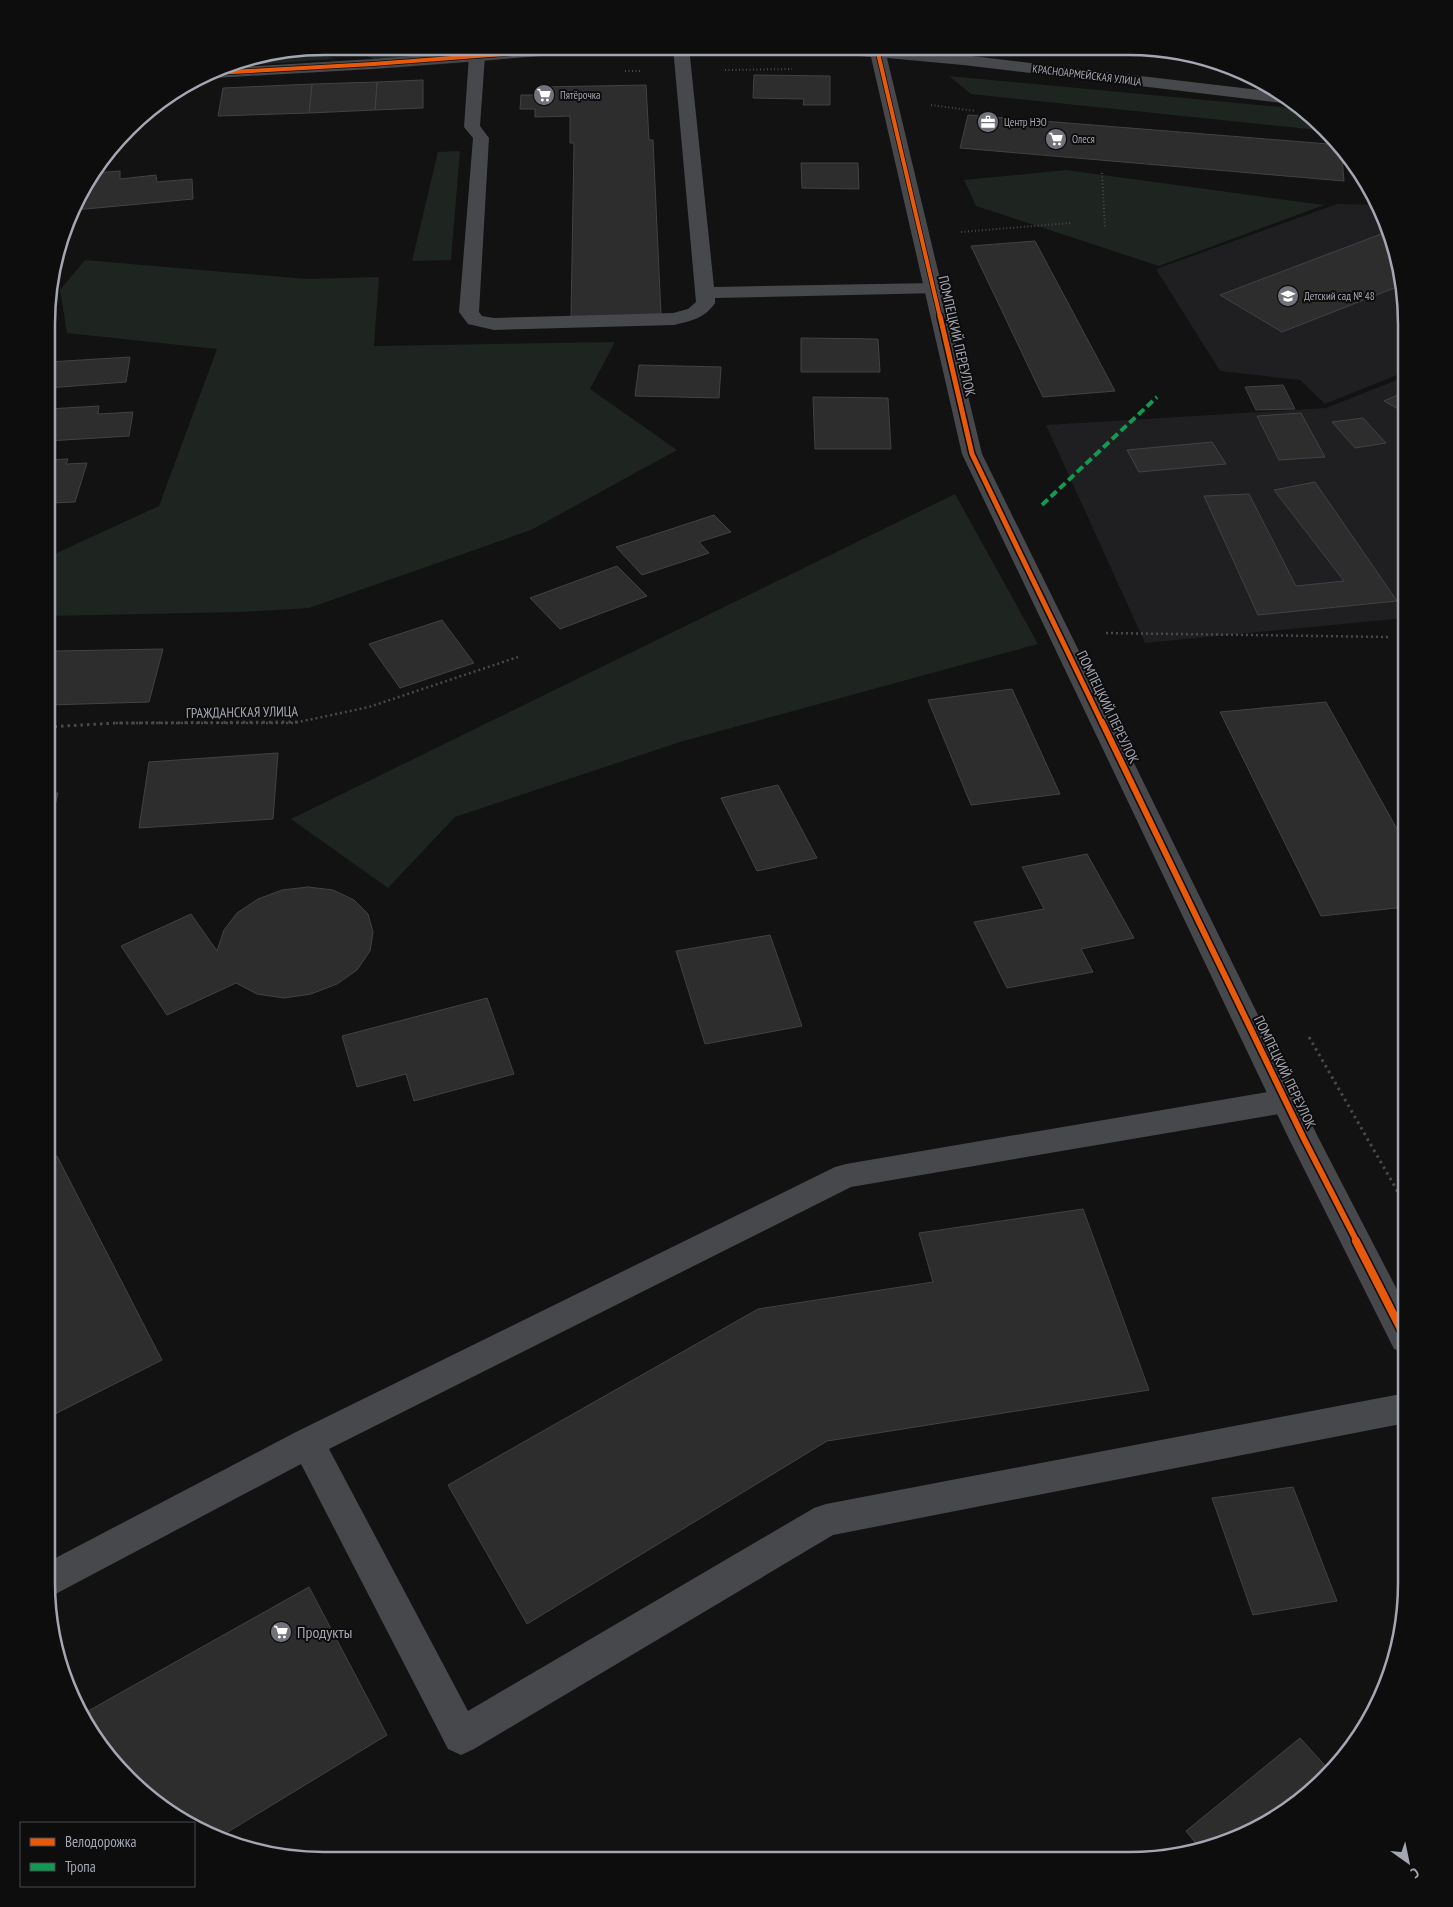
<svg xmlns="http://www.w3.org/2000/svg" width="1453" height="1907" font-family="'PT Sans Narrow',sans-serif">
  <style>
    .built { fill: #1f1f21 }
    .green { fill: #1e2420 }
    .building { fill: #2d2d2e; stroke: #424246 }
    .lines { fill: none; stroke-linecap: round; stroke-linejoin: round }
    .path-far2 { stroke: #49494c; stroke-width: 2; stroke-dasharray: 1 2.5; stroke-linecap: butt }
    .path-far1 { stroke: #49494c; stroke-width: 2.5; stroke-dasharray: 2 3; stroke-linecap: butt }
    .path { stroke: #49494c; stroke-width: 3; stroke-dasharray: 2.5 4; stroke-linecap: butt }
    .service { fill: #47484b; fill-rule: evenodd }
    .minor { fill: #47484b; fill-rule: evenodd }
    .tertiary { fill: #47484b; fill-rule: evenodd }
    .quiet { stroke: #139951; stroke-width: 4; stroke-dasharray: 8 4; stroke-linecap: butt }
    .cycleway-far3-casing { stroke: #0d0d0e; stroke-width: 5.5 }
    .cycleway-far2-casing { stroke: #0d0d0e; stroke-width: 8 }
    .cycleway-far1-casing { stroke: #0d0d0e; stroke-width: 9 }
    .cycleway-casing { stroke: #0d0d0e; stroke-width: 11 }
    .cycleway-far3 { stroke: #e8590c; stroke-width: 4 }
    .cycleway-far2 { stroke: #e8590c; stroke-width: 5 }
    .cycleway-far1 { stroke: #e8590c; stroke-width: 6 }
    .cycleway { stroke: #e8590c; stroke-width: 8 }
    .labels { text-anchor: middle; stroke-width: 4; stroke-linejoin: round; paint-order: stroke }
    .far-street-label { font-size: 11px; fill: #a4a6b2; stroke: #0d0d0e }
    .far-poi-label { font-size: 11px; fill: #a4a6b2; stroke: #0d0d0e; text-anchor: start }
    .street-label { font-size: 14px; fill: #a4a6b2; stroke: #0d0d0e }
    .near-poi-label { font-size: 16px; fill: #a4a6b2; stroke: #0d0d0e; text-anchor: start }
    .rim { fill: none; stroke: #a4a6b2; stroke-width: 2.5 }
  </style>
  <rect width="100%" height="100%" fill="#121213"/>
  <g class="built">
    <path d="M 1337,204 L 1380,205 L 1397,252 L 1407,323 L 1407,371 L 1325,404 L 1300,380 L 1220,371 L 1156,269 Z"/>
    <path d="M 1407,376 L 1407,621 L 1405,618 L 1145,643 L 1046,425 L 1326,408 Z"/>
  </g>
  <g class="green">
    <path d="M 353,46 L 504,47 L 498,60 L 394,68 L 360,53 Z"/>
    <path d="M 1089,48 L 1166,49 L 1211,61 Z"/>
    <path d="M 298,50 L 314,52 L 336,59 L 223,67 L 234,61 Z"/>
    <path d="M 949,76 L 1302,109 L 1317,130 L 971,94 Z"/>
    <path d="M 460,151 L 451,260 L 412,261 L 438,152 Z"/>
    <path d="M 1066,170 L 1324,205 L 1159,266 L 976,206 L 964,180 Z"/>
    <path d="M 85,260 L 307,279 L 379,277 L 374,346 L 615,342 L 590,389 L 677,450 L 531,530 L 309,608 L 239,612 L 48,616 L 48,557 L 159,506 L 217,349 L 67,333 L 60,290 Z"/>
    <path d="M 955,494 L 1038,644 L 680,742 L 455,817 L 388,888 L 291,819 Z"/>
  </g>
  <g class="building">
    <path d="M 754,75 L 830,76 L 830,105 L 803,105 L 804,99 L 753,98 Z"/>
    <path d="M 423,80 L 423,108 L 375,110 L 377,82 Z"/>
    <path d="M 377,82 L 375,110 L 309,113 L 312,84 Z"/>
    <path d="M 312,84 L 309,113 L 218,116 L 223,88 Z"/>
    <path d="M 646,85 L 649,140 L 653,140 L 661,315 L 571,317 L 574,143 L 570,143 L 570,116 L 535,117 L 535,109 L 520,109 L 521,95 L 541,95 L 542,87 Z"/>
    <path d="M 968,115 L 1341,145 L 1344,181 L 960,148 Z"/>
    <path d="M 801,163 L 858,163 L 859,189 L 802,188 Z"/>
    <path d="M 120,171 L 120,179 L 156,175 L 157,182 L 192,179 L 193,199 L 75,210 L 83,185 L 93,173 Z"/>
    <path d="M 1389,231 L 1397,252 L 1402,285 L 1282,332 L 1220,295 Z"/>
    <path d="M 1035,241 L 1115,391 L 1043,397 L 971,246 Z"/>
    <path d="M 801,338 L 878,339 L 880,372 L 801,372 Z"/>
    <path d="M 130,357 L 126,382 L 48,388 L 49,362 Z"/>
    <path d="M 639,365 L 721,367 L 719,398 L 635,396 Z"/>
    <path d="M 1283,385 L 1295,409 L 1256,410 L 1245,387 Z"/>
    <path d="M 1407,391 L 1407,414 L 1384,401 Z"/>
    <path d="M 813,397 L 888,398 L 891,449 L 815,449 Z"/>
    <path d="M 99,406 L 98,414 L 133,412 L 129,436 L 48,441 L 48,409 Z"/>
    <path d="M 1301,413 L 1325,457 L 1279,460 L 1257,416 Z"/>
    <path d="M 1363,418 L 1386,443 L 1355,448 L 1332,422 Z"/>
    <path d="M 1212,442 L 1226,464 L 1139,472 L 1127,450 Z"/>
    <path d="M 68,459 L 66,464 L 87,463 L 75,502 L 52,503 L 48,513 L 48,460 Z"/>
    <path d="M 1315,482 L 1397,601 L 1258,615 L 1204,496 L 1249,494 L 1296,586 L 1344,581 L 1274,490 Z"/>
    <path d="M 714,515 L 731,532 L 699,542 L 709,553 L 642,575 L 616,547 Z"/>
    <path d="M 617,566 L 647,596 L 560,629 L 530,598 Z"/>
    <path d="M 442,620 L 474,663 L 400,688 L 369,644 Z"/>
    <path d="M 163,649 L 149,702 L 48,705 L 48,676 L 56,651 Z"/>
    <path d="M 1012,689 L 1060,794 L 971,805 L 928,700 Z"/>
    <path d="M 1326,702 L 1406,845 L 1406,907 L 1321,916 L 1220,712 Z"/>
    <path d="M 278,753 L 273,819 L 139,828 L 149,762 Z"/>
    <path d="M 778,785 L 817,858 L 757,871 L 721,798 Z"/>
    <path d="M 48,793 L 58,793 L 48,834 Z"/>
    <path d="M 1087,854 L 1134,938 L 1081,949 L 1093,972 L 1007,988 L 974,922 L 1044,909 L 1022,867 Z"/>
    <path d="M 308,887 L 333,890 L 354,900 L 368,914 L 373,932 L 370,951 L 357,970 L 337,984 L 311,994 L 284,998 L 257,994 L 236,983 L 167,1015 L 121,946 L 191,914 L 217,951 L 224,930 L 237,913 L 258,899 L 282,890 Z"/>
    <path d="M 770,935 L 802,1026 L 705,1044 L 676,951 Z"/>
    <path d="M 487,998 L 514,1074 L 414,1101 L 406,1074 L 357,1087 L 342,1036 Z"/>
    <path d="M 57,1156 L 162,1360 L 47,1418 L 47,1160 Z"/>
    <path d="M 1083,1209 L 1149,1390 L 827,1441 L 527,1624 L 448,1485 L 758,1309 L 933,1282 L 919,1233 Z"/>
    <path d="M 1293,1487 L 1337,1601 L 1253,1615 L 1212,1498 Z"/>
    <path d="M 309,1587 L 387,1735 L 218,1838 L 194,1826 L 194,1823 L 188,1823 L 169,1814 L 115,1766 L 81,1715 Z"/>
    <path d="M 1300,1738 L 1330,1771 L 1312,1792 L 1252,1832 L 1202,1851 L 1186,1831 Z"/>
  </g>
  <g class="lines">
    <g class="path-far2">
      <path d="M 725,70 L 792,69"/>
      <path d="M 625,71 L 642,71"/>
      <path d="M 931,105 L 975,111"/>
      <path d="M 1102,173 L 1105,228"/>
      <path d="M 961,232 L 1071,223"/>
    </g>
    <g class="path-far1">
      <path d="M 1106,633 L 1389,637"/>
      <path d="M 116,723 L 294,723 L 369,707 L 518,657"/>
    </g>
    <g class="path">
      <path d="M 48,727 L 116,723 L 300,722"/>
      <path d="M 1309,1037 L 1406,1206"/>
    </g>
    <g class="service">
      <path d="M 673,47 L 689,47 L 714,287 L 933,283 L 940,285 L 942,289 L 940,293 L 715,298 L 715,303 C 705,318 691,321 674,325 L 494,330 L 468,324 L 459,312 L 473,138 L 464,127 L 469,56 L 471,53 L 483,53 L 485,56 L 480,126 L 489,138 L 479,312 L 482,316 L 494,318 L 673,313 L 688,309 L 696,302 Z"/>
      <path d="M 1285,1089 L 1295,1093 L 1300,1101 L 1295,1109 L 1285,1113 L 851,1187 L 329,1449 L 468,1711 L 814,1508 L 826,1504 L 1406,1393 L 1406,1423 L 833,1535 L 474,1749 L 461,1755 L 448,1749 L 301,1464 L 48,1598 L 46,1563 L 296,1432 L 835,1167 L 846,1164 Z"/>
    </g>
    <path class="minor" d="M 535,47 L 602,47 L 599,50 L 594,52 L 373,69 L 214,78 L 208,76 L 223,68 L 373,59 Z"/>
    <path class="tertiary" d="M 815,48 L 876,48 L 963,55 L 1284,93 L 1295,103 L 1290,104 L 963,65 L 887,58 L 982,454 L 1319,1139 L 1406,1307 L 1406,1353 L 1394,1349 L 1289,1139 L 962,454 L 871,57 L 823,53 L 818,51 Z"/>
    <path class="quiet" d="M 1042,505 L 1157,397"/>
    <g class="cycleway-far3-casing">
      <g id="cycleway-far3">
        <path d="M 878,53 L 940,317"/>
        <path d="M 214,73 L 373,64 L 594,47"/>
      </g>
    </g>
    <g class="cycleway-far2-casing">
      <path id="cycleway-far2" d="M 940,316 L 972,454 L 1102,723"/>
    </g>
    <g class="cycleway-far1-casing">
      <path id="cycleway-far1" d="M 1102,722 L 1304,1139 L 1357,1242"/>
    </g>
    <g class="cycleway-casing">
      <path id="cycleway" d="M 1356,1241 L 1406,1339"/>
    </g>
    <use href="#cycleway-far3" class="cycleway-far3"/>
    <use href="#cycleway-far2" class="cycleway-far2"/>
    <use href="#cycleway-far1" class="cycleway-far1"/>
    <use href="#cycleway" class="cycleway"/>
  </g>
  <defs>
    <g id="supermarket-disc" transform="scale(1.125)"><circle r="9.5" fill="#71727a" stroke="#0d0d0e"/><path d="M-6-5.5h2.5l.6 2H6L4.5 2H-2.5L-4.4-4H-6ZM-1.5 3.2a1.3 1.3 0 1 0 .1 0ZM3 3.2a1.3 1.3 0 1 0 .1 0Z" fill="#fff"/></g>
    <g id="office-disc" transform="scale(1.125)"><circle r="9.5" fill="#71727a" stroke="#0d0d0e"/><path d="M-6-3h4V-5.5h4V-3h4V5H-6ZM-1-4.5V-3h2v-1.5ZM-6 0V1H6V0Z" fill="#fff"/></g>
    <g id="school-disc" transform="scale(1.125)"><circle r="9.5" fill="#71727a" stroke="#0d0d0e"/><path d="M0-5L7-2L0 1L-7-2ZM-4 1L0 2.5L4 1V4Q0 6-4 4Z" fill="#fff"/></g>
  </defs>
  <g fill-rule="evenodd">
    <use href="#supermarket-disc" x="544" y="95"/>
    <use href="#office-disc" x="988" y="122"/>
    <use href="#supermarket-disc" x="1056" y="139"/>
    <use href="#school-disc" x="1288" y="296"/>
    <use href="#supermarket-disc" x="281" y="1632"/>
  </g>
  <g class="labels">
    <g class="far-street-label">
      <text transform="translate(1087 75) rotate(7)" y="4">КРАСНОАРМЕЙСКАЯ УЛИЦА</text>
    </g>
    <g class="far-poi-label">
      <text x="560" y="99">Пятёрочка</text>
      <text x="1004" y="126">Центр НЭО</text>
      <text x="1072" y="143">Олеся</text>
      <text x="1304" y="300">Детский сад № 48</text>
    </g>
    <g class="street-label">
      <text transform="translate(957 336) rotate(77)" y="5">ПОМПЕЦКИЙ ПЕРЕУЛОК</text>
      <text transform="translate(1108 707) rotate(64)" y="5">ПОМПЕЦКИЙ ПЕРЕУЛОК</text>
      <text transform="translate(242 712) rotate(-1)" y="5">ГРАЖДАНСКАЯ УЛИЦА</text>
      <text transform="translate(1285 1072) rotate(64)" y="5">ПОМПЕЦКИЙ ПЕРЕУЛОК</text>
    </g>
    <g class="near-poi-label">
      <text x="297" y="1638">Продукты</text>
    </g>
  </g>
  <path d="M0 0H1453V1907H0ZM324 55H1129A269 269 0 0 1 1398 324V1583A269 269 0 0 1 1129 1852H324A269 269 0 0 1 55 1583V324A269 269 0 0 1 324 55Z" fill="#0d0d0e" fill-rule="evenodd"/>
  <path class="rim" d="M324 55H1129A269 269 0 0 1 1398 324V1583A269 269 0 0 1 1129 1852H324A269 269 0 0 1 55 1583V324A269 269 0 0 1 324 55Z"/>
  <rect x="20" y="1822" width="175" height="65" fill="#0d0d0e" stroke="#494a50"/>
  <rect x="30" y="1838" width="25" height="8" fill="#e8590c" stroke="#494a50"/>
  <text x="65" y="1847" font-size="15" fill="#a4a6b2">Велодорожка</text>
  <rect x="30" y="1863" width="25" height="8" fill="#139951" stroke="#494a50"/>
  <text x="65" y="1872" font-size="15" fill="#a4a6b2">Тропа</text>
  <g transform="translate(1408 1862) rotate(147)" stroke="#0d0d0e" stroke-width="4" paint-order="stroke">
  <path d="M0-4L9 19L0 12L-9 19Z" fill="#a4a6b2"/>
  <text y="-8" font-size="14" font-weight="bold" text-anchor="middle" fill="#a4a6b2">С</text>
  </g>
</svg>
